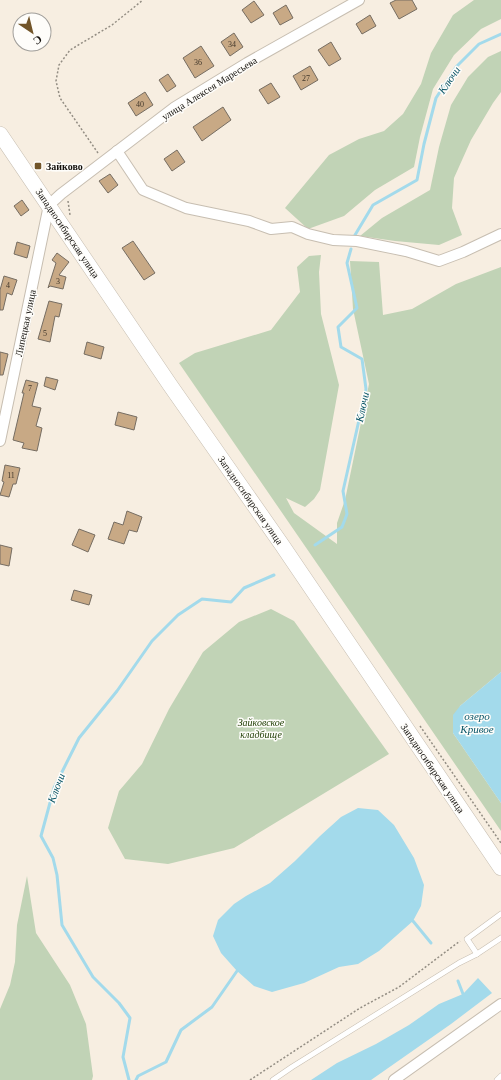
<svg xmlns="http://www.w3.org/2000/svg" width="501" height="1080" font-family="Georgia,serif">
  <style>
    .green { fill: #c1d3b6 }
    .water { fill: #a3daeb }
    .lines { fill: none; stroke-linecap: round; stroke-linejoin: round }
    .stream { stroke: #a3daeb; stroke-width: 3 }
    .building { fill: #c8a985; stroke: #766d62 }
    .lane-casing { stroke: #c7beb1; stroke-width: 6 }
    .street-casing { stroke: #c7beb1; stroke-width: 12 }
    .secondary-casing { stroke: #c7beb1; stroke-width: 16 }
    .path { stroke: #938d83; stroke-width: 1.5; stroke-dasharray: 2 2; stroke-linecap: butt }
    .lane { stroke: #fff; stroke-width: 5 }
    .street { stroke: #fff; stroke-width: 10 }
    .secondary { stroke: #fff; stroke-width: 15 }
    .poi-dot { fill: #725529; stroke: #fefdfa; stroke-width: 1.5 }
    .labels { text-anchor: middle; stroke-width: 3; stroke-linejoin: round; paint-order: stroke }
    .number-label { font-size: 8px; fill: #40362a }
    .street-label { font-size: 10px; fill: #120f0b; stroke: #fefdfa }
    .poi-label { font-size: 10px; font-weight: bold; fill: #120f0b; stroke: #fefdfa; text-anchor: start }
    .park-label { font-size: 10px; font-style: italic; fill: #224006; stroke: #fefdfa }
    .water-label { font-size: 11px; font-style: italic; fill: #085567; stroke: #fefdfa }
  </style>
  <rect width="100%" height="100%" fill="#f7eee1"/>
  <g class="green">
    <path d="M 474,0 L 501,0 L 501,19 L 481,29 L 454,55 L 433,89 L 420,137 L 414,167 L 375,190 L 344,216 L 308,229 L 285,208 L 329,155 L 359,139 L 384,131 L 403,114 L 421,84 L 431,53 L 453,15 Z"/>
    <path d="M 501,51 L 501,92 L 493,103 L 471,140 L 454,178 L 452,208 L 462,235 L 439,245 L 395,241 L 360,236 L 382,218 L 430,190 L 439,147 L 451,105 L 468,77 L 488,57 Z"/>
    <path d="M 321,255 L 319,272 L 321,314 L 339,385 L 320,490 L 314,499 L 305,507 L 286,498 L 294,513 L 337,544 L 337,523 L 345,500 L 369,384 L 353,309 L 350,261 L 379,262 L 383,315 L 412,309 L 456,284 L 501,267 L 501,672 L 460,706 L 453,733 L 501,803 L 501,831 L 179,363 L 195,353 L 271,330 L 300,292 L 297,267 L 309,256 Z"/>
    <path d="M 271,609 L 294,621 L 389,754 L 234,848 L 168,864 L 125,859 L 108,828 L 119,791 L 142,764 L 169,709 L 203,652 L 239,622 Z"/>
    <path d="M 27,876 L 36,933 L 70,985 L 86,1024 L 93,1076 L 92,1080 L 0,1080 L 0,1009 L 10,985 L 15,962 L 17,925 Z"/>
  </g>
  <g class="water">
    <path d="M 501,672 L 501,803 L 453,733 L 453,715 L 460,706 Z"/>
    <path d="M 358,808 L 378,810 L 394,825 L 414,858 L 424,885 L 421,906 L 413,921 L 379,951 L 358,964 L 339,967 L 304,983 L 272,992 L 254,986 L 237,971 L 221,953 L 213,936 L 218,920 L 234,904 L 246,896 L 270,883 L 295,861 L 320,836 L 341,817 Z"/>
    <path d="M 478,978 L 492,993 L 451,1024 L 371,1080 L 311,1080 L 337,1063 L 376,1044 L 409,1025 L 439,1004 L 463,994 Z"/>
  </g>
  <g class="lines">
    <g class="stream">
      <path d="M 355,235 L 373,205 L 417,180 L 424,144 L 436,98 L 456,67 L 479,44 L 501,34"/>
      <path d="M 315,545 L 342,527 L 347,514 L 343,491 L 366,389 L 362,359 L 341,347 L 338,327 L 357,308 L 347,263 L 351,249"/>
      <path d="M 413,921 L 431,943"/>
      <path d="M 458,981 L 463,994"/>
      <path d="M 129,1080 L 123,1057 L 130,1018 L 119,1003 L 93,977 L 62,925 L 57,875 L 53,858 L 41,836 L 54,788 L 79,738 L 117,691 L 152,641 L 178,615 L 202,599 L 231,602 L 244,588 L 274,575"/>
      <path d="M 136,1080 L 138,1076 L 166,1062 L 181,1030 L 212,1007 L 237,971"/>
    </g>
  </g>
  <g class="building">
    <path d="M 396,0 L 412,0 L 417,9 L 399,19 L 390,3 Z"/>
    <path d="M 254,1 L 264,15 L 251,23 L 242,10 Z"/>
    <path d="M 286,5 L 293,18 L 280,25 L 273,13 Z"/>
    <path d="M 370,15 L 376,26 L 362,34 L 356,24 Z"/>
    <path d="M 234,33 L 243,47 L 230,56 L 221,42 Z"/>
    <path d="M 331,42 L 341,59 L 329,66 L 318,50 Z"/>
    <path d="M 201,46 L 214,66 L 195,78 L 183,58 Z"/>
    <path d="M 310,66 L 318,80 L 301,90 L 293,76 Z"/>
    <path d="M 168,74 L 176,86 L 167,92 L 159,80 Z"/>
    <path d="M 271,83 L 280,97 L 268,104 L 259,90 Z"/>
    <path d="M 145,92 L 153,105 L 136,116 L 128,103 Z"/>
    <path d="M 223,107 L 231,120 L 202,141 L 193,127 Z"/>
    <path d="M 177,150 L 185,162 L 172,171 L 164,159 Z"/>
    <path d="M 110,174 L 118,185 L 108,193 L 99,181 Z"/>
    <path d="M 22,200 L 29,210 L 21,216 L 14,206 Z"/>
    <path d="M 133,241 L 155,273 L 144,280 L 122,248 Z"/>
    <path d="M 17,242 L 30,246 L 27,258 L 14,254 Z"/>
    <path d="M 57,253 L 69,262 L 59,275 L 66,277 L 63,289 L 50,286 L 48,288 L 56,263 L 52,260 Z"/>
    <path d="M 4,276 L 17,280 L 12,295 L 7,293 L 3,310 L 0,310 L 0,290 Z"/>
    <path d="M 49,301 L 62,304 L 59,317 L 55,316 L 50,342 L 38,339 Z"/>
    <path d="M 87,342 L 104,347 L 101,359 L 84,354 Z"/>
    <path d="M 0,352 L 8,354 L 3,375 L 0,375 Z"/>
    <path d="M 46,377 L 58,380 L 55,390 L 44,386 Z"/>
    <path d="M 26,380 L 38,383 L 32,406 L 41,408 L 36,426 L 42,428 L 37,451 L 22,448 L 24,443 L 13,440 L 24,393 L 22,393 Z"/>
    <path d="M 118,412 L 137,417 L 134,430 L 115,425 Z"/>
    <path d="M 5,465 L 20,468 L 16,484 L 13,484 L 9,497 L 0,495 L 4,482 L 2,481 Z"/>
    <path d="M 127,511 L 142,517 L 137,532 L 129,530 L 124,544 L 108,539 L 114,522 L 123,525 Z"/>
    <path d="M 79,529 L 95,535 L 88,552 L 72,545 Z"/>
    <path d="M 0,545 L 12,548 L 9,566 L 0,564 Z"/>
    <path d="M 74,590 L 92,595 L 89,605 L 71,600 Z"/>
  </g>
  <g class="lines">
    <g class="lane-casing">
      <g id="lane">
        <path d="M 477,954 L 467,939 L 501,914"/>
        <path d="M 273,1080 L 292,1067 L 459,963 L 477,954 L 501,938"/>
        <path d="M 497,1080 L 501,1076"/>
      </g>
    </g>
    <g class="street-casing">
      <g id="street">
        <path d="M 117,151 L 143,190 L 186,208 L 249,221 L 271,229 L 292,227 L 308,234 L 333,240 L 357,241 L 406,251 L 439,261 L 463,252 L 501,234"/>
        <path d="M 0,441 L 49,205 L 61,194 L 175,107 L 247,63 L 359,0"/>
        <path d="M 394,1080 L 501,1004"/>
      </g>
    </g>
    <g class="secondary-casing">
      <path id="secondary" d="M 0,134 L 170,385 L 282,545 L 501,868"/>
    </g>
    <g class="path">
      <path d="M 98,153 L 60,98 L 56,81 L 59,65 L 70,50 L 112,25 L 143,0"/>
      <path d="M 68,201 L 70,215"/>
      <path d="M 420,726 L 501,843"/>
      <path d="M 250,1080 L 360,1008 L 399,987 L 460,941"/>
    </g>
    <use href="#lane" class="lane"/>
    <use href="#street" class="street"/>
    <use href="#secondary" class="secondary"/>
  </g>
  <rect class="poi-dot" x="34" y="162" width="8" height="8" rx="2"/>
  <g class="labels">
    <g class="number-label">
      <text x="232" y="47">34</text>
      <text x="198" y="65">36</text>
      <text x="306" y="81">27</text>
      <text x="140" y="107">40</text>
      <text x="58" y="284">3</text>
      <text x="8" y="288">4</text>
      <text x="45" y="336">5</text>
      <text x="30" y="391">7</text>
      <text x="11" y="478">11</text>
    </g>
    <g class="street-label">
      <text transform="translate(209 88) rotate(-32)" y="4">улица Алексея Маресьева</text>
      <text transform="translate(68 233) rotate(56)" y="4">Западносибирская улица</text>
      <text transform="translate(25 323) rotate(-78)" y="4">Липецкая улица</text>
      <text transform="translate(251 500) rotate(55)" y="4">Западносибирская улица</text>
      <text transform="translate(433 768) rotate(56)" y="4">Западносибирская улица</text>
    </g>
    <g class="poi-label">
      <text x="46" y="170">Зайково</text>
    </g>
    <g class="park-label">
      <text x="261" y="726">Зайковское<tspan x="261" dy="12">кладбище</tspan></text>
    </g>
    <g class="water-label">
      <text transform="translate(449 80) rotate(-56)" y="4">Ключи</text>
      <text transform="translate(362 407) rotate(-78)" y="4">Ключи</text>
      <text x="477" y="720">озеро<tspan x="477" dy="13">Кривое</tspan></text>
      <text transform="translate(56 788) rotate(-69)" y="4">Ключи</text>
    </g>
  </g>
  <g transform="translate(32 32) rotate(145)"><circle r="19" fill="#fefdfa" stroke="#a09e9a"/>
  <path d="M0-3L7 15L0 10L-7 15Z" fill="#725529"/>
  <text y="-6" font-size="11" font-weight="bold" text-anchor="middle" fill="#120f0b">С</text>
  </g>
</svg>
